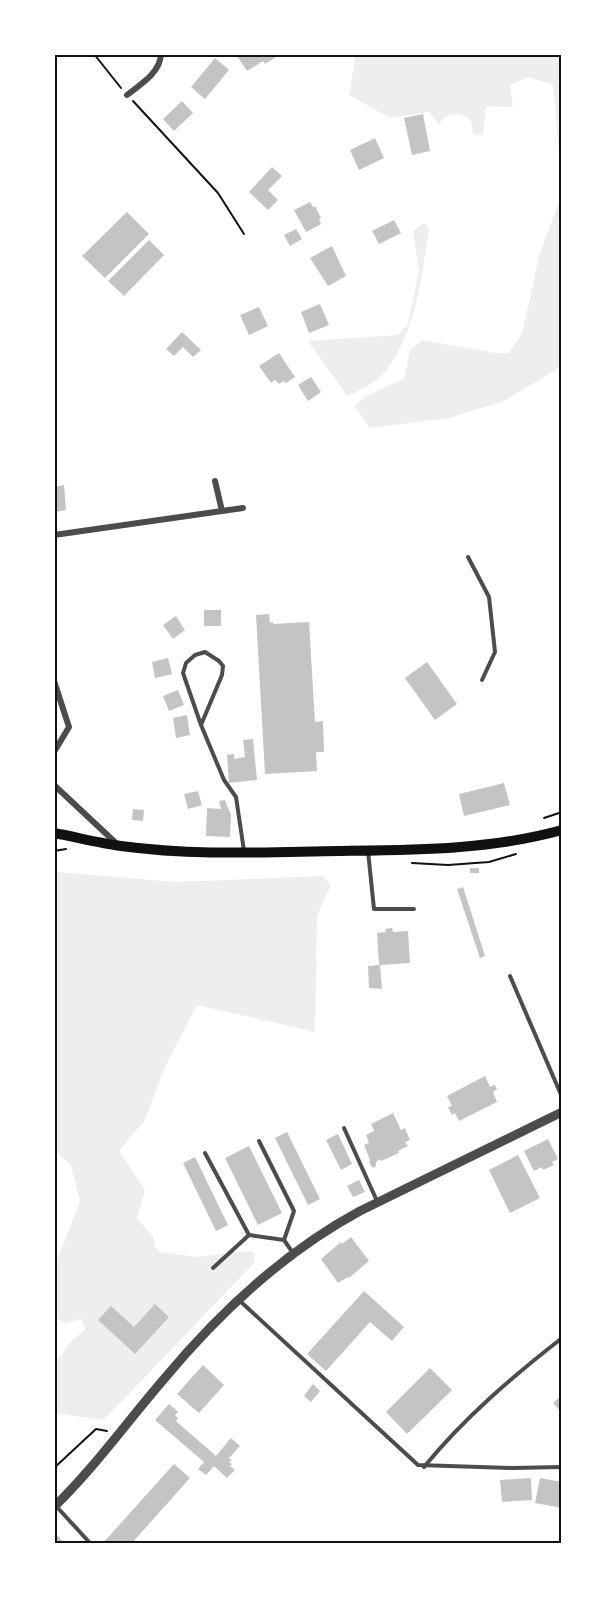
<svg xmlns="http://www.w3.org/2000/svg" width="616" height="1597" font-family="'IBM Plex Sans',sans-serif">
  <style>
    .green { fill: #eee }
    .building { fill: #c4c4c4 }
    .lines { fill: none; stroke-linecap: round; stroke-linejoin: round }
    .path { stroke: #111; stroke-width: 2 }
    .service { stroke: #4c4c4c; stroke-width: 4 }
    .minor { stroke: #4c4c4c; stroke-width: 6 }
    .tertiary { stroke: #4c4c4c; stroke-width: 9 }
    .primary { stroke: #111; stroke-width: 10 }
    .neatline { fill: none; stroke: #111; stroke-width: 2 }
  </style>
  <rect width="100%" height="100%" fill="#fff"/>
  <g class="green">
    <path d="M 356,54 L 562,54 L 562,182 L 553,85 L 529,77 L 510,85 L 513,107 L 486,106 L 483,135 L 473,134 L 471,120 C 459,112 448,111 439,124 L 429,112 L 390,118 L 349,95 Z"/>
    <path d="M 562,193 L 562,366 L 504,401 L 449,418 L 370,428 L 354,406 L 364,397 L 404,379 L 410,350 L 422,340 L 495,353 L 508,353 L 522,334 L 540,253 Z"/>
    <path d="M 424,223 L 429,227 C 422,276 417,326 388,368 C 379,381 361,390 347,396 L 308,341 L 398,335 L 408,324 L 419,270 L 413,231 Z"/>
    <path d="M 57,872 L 175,882 L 323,876 L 331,885 L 317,916 L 315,1032 L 197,1005 L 164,1069 L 145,1120 L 119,1151 L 145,1190 L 137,1219 L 153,1236 L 155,1247 L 160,1252 L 196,1257 L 247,1251 L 253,1252 L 255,1255 L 254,1263 L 104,1420 L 54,1413 L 54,1362 L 62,1355 L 69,1343 L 86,1329 L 81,1319 L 65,1323 L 54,1317 L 54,1260 L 57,1260 L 80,1202 L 71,1165 L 54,1150 L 54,874 Z"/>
  </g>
  <g class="building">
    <path d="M 241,54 L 274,54 L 276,57 L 265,64 L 263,61 L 247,71 L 237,56 Z"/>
    <path d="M 215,58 L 229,70 L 205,99 L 191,87 Z"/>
    <path d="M 182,101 L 193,113 L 174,131 L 163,119 Z"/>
    <path d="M 423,114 L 430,151 L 412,155 L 404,118 Z"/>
    <path d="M 375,138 L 384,158 L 359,170 L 350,150 Z"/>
    <path d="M 272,167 L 282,176 L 268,190 L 278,200 L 268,210 L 249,192 Z"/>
    <path d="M 310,202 L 313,207 L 315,206 L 321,218 L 319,219 L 321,224 L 306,232 L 294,210 Z"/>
    <path d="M 127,212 L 149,234 L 105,278 L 82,256 Z"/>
    <path d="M 394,220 L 401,233 L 379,244 L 372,231 Z"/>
    <path d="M 296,229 L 302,239 L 290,246 L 284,235 Z"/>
    <path d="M 149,240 L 164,255 L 124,296 L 108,281 Z"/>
    <path d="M 332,246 L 346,276 L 328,286 L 310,258 Z"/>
    <path d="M 320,304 L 329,325 L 309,333 L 301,312 Z"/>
    <path d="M 259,307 L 268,326 L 249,335 L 240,315 Z"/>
    <path d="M 182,332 L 201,350 L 193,357 L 183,347 L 174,356 L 166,349 Z"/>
    <path d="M 279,353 L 295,377 L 286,383 L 284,381 L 279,384 L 275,380 L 271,383 L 259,366 Z"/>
    <path d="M 311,377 L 321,392 L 308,401 L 298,385 Z"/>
    <path d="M 64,485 L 66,510 L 54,512 L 54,487 Z"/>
    <rect x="204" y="610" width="17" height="16"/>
    <path d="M 269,614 L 270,623 L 273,622 L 273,624 L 309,622 L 315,722 L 323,721 L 324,752 L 316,752 L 317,771 L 265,774 L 256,615 Z"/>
    <path d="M 176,616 L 185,630 L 173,639 L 163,625 Z"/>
    <path d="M 168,658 L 172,674 L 155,678 L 152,662 Z"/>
    <path d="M 427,662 L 457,704 L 435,720 L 405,678 Z"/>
    <path d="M 178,690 L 184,705 L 169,711 L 163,696 Z"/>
    <path d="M 187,715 L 190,735 L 176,738 L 173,718 Z"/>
    <path d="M 253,739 L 257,780 L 229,783 L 227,755 L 234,754 L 234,759 L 245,757 L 243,740 Z"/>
    <path d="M 504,783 L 510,805 L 464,816 L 459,794 Z"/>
    <path d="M 198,791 L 202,805 L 188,809 L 184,794 Z"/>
    <path d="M 225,800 L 231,815 L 230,837 L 206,836 L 207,808 L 221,809 L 219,801 Z"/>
    <path d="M 133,809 L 144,810 L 143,821 L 132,820 Z"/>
    <rect x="470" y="868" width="9" height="5"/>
    <path d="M 463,887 L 485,956 L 480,958 L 457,889 Z"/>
    <path d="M 392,928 L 393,932 L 408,931 L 410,963 L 380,965 L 382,989 L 369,988 L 368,966 L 379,965 L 377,933 L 386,932 L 385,929 Z"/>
    <path d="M 485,1076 L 490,1087 L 495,1085 L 497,1089 L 493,1092 L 497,1102 L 459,1121 L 455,1113 L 452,1115 L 448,1107 L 452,1106 L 447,1096 Z"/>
    <path d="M 393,1113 L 401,1130 L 405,1128 L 410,1140 L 405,1142 L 408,1146 L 398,1151 L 399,1153 L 381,1161 L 380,1159 L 376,1162 L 376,1166 L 373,1168 L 369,1163 L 370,1160 L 364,1145 L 369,1143 L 366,1135 L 374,1131 L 371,1124 Z"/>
    <path d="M 287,1132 L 320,1199 L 308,1205 L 275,1138 Z"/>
    <path d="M 338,1134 L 352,1164 L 341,1170 L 326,1140 Z"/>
    <path d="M 548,1139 L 558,1159 L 552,1162 L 554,1165 L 543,1170 L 542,1167 L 534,1171 L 524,1151 Z"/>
    <path d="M 249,1146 L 282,1213 L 258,1225 L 225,1158 Z"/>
    <path d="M 518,1155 L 540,1198 L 510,1213 L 489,1170 Z"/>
    <path d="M 195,1157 L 228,1225 L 216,1231 L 183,1163 Z"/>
    <path d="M 359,1180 L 365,1192 L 353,1197 L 347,1186 Z"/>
    <path d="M 351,1237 L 369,1261 L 349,1278 L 348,1277 L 338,1283 L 321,1259 L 341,1242 L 342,1244 Z"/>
    <path d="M 364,1291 L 404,1327 L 392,1341 L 370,1322 L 326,1371 L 307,1354 Z"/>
    <path d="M 155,1304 L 169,1317 L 135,1354 L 98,1320 L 111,1306 L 134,1327 Z"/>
    <path d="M 203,1365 L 224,1385 L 199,1413 L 177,1394 Z"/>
    <path d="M 430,1368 L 452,1390 L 407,1434 L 386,1412 Z"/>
    <path d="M 313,1384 L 320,1391 L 311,1402 L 304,1396 Z"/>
    <path d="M 562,1395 L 562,1413 L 553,1403 Z"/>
    <path d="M 169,1404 L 178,1412 L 175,1415 L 178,1418 L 176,1421 L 216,1456 L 231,1438 L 240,1446 L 229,1458 L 232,1460 L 229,1462 L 232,1464 L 230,1466 L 235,1470 L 227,1478 L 214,1466 L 206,1475 L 198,1469 L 204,1462 L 155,1420 Z"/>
    <path d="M 174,1464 L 190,1478 L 132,1543 L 103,1543 Z"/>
    <path d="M 531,1478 L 532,1500 L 502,1502 L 500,1480 Z"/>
    <path d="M 540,1478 L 562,1482 L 562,1508 L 535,1503 Z"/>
    <path d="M 54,1536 L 58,1536 L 64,1543 L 54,1543 Z"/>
  </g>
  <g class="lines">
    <g class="path">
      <path d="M 94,54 L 121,88"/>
      <path d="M 133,101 L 218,193 L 244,234"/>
      <path d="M 544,818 L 562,812"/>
      <path d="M 54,851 L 66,849"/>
      <path d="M 412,863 L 448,865 L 489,862 L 516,854"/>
      <path d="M 54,1468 L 96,1429 L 107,1431"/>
    </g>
    <g class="service">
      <path d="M 468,557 L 489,597 L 495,652 L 482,680"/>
      <path d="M 201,725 L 222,675 L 223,666 L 219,661 L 205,652 L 195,655 L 186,663 L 183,673 L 201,725 L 224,780 L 236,797 L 244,851"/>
      <path d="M 368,851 L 374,909 L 414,909"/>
      <path d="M 510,976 L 562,1097"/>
      <path d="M 344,1128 L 377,1201"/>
      <path d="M 259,1141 L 294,1211 L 284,1240"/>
      <path d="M 205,1153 L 249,1235 L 284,1240 L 293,1253"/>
      <path d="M 213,1268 L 249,1235"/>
      <path d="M 240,1301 L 418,1465 L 512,1468 L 562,1467"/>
      <path d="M 424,1467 C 464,1418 512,1377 562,1338"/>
      <path d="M 56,1506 L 90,1543"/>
    </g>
    <g class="minor">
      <path d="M 127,95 C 141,84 160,73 161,54"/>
      <path d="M 215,481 L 222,511"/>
      <path d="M 54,535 L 243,508"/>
      <path d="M 54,681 L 69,727 L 54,752"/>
      <path d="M 54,785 L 117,844"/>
    </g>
    <path class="tertiary" d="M 54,1507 C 94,1468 127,1422 164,1379 C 219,1313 284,1252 360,1211 L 562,1112"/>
    <path class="primary" d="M 54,833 C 76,837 99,843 121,846 C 194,856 267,852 340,851 C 414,850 490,850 562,830"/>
  </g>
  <rect width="616" height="1597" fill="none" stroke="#ffffff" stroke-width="111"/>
  <rect x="56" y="56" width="504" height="1486" class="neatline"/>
</svg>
